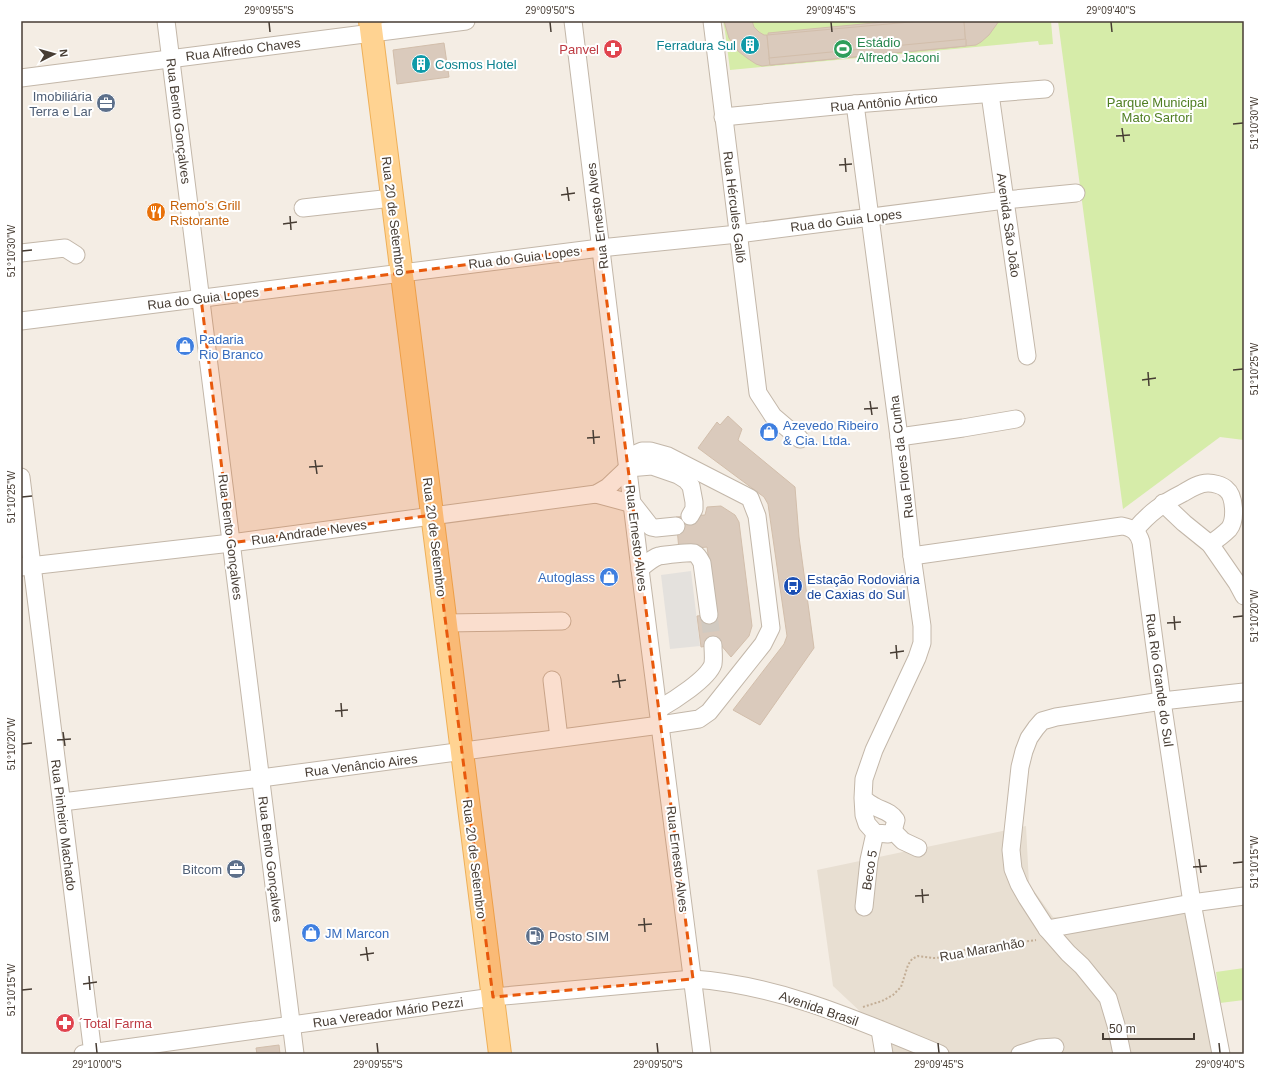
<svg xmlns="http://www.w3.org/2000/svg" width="1265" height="1075" font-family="Arial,sans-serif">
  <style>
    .residential { fill: #e8dfd2 }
    .green { fill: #d6eca9 }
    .parking { fill: #e4e1dd }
    .building { fill: #dacabc; stroke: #d2beab }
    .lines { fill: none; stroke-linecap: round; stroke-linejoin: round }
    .minor-tunnel { stroke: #d1cac1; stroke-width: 17; stroke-dasharray: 17 8; stroke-linecap: butt }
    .minor-casing { stroke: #c3b7a9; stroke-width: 19 }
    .major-casing { stroke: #efb058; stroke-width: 24 }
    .path { stroke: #c3ae96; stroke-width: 2; stroke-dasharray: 2 2; stroke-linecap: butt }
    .minor { stroke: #fff; stroke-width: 17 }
    .major { stroke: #ffd392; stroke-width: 22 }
    .marked { fill: #e8590c; fill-opacity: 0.2; stroke: #e8590c; stroke-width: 3; stroke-dasharray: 8 5; stroke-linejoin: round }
    .ticks { fill: none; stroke: #473d34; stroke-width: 1.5 }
    .labels { text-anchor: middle; stroke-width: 4; stroke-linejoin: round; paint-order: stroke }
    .leisure-label { font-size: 13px; fill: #27864d; stroke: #fff; text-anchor: start }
    .culture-label { font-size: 13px; fill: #0d838f; stroke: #fff; text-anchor: end }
    .street-label { font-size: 13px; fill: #473d34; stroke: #fff }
    .health-label { font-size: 13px; fill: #be3a42; stroke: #fff; text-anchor: end }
    .service-label { font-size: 13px; fill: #4e5e75; stroke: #fff; text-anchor: end }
    .park-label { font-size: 13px; fill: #4f7e21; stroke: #fff }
    .food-label { font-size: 13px; fill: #c56008; stroke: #fff; text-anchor: start }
    .shop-label { font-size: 13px; fill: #366cbe; stroke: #fff; text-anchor: start }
    .transit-label { font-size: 13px; fill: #164399; stroke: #fff; text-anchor: start }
    .neatline { fill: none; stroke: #473d34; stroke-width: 1.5 }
    .ticks-label { font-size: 10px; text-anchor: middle; fill: #473d34 }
  </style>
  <rect width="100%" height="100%" fill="#f4ede4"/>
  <path class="residential" d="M 1026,826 L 1029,884 L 1053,917 L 1095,920 L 1192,903 L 1217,1054 L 884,1054 L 880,1030 L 833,986 L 817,870 Z"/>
  <g class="green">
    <path d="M 723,21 L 1051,21 L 1053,44 L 1039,45 L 1038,41 L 730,70 L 725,31 Z"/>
    <path d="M 1058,21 L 1244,21 L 1244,440 L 1220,437 L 1123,509 Z"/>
    <path d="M 1244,968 L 1244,1000 L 1220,1003 L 1216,972 Z"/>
  </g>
  <path class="parking" d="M 691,571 L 700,646 L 670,649 L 661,575 Z"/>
  <g class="building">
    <path d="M 724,21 L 752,21 L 754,27 L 759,32 L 764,35 L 767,35 L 770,65 L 762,66 L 756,64 L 747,58 L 738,51 L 729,38 Z"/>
    <path d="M 894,21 L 962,21 L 964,46 L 771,65 L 768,33 Z"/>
    <path d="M 921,21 L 964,21 L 966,46 L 770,65 L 767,35 Z"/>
    <path d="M 964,21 L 999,21 L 989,35 L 981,42 L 976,45 L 966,46 Z"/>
    <path d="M 966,39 L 966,46 L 770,65 L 769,58 Z"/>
    <path d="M 444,43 L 449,77 L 397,84 L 393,50 Z"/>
    <path d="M 728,416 L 742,429 L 738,440 L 795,487 L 799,537 L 814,648 L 760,725 L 733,710 L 784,644 L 787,636 L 768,504 L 764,497 L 698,448 L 717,422 L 720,425 Z"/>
    <path d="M 721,506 L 735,515 L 739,522 L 752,626 L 749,636 L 731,657 L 720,644 L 701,647 L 697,616 L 717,614 L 707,547 L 679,550 L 676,517 L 705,515 L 707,507 Z"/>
    <path d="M 279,1045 L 280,1054 L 257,1054 L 256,1048 Z"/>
  </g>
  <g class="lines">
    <path class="minor-tunnel" d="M 709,615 L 713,645"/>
    <g class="minor-casing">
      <g id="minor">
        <path d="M 166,21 L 295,1054"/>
        <path d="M 573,21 L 640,569 L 702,1054"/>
        <path d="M 712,21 L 758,393 L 773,416 L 800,439"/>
        <path d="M 21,78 L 466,21"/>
        <path d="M 990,94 L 1027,356"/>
        <path d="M 855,104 L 899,437 L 912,556 L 922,626 L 922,643 L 917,658 L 874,750 L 864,779 L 863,798 L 864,815 L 867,824 L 875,833 L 888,834 L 893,831 L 896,820 C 890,811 882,811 874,806 C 870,804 866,801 863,798"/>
        <path d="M 723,117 L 855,104 L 1045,89"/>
        <path d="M 303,208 L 392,198"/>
        <path d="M 21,253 L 65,248 L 76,255"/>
        <path d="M 21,321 L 600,248 L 738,234 L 1005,200 L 1076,193"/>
        <path d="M 899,437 L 963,428 L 1016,419"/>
        <path d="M 628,468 L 652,466 L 678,475 L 686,480 L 691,486 L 694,502 L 694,509 L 690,516"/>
        <path d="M 21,477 L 93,1054"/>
        <path d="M 596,494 L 633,504 L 651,527 L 656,528 L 676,526"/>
        <path d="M 1163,503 L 1184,523 L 1210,544 L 1237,583 L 1244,596"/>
        <path d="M 1135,530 C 1149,513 1163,503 1183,493 C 1191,488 1199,483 1208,483 C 1213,483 1222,485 1226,489 C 1235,496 1236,520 1229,529 C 1224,534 1216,540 1210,544"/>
        <path d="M 912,556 L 1122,526 C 1133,528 1138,532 1141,542 L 1162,701 L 1192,903 L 1221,1054"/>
        <path d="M 21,567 L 231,543 L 596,494 L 608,487 L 628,468 L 631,458 L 635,454 L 642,451 L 650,451 L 668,456 L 750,498 L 757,516 L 771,628 L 763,644 L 709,712 L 699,719 L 660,725 L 261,778 L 62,802"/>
        <path d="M 640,569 C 646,564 652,558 659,556 C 664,555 690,552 694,553 C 698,555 700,559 702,563 L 709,615"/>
        <path d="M 446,623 L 562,621"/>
        <path d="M 552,680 L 559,738"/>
        <path d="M 659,709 C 673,701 708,679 713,664 C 714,657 713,652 713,645"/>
        <path d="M 893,831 L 903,841 L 918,848"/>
        <path d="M 864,907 L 869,860 L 875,833"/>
        <path d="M 1047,929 L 1192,903 L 1244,896"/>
        <path d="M 880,1030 L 884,1054"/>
        <path d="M 83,1054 L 493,997 L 693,979 C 780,985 860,1021 940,1054"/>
        <path d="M 1020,1054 L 1039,1048 L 1055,1047"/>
        <path d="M 1122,1054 L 1116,1025 L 1108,998 L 1082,966 L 1068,953 L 1047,929 L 1027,898 L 1019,884 L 1013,869 L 1011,850 L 1020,767 L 1024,751 L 1029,738 L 1036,728 L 1042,721 L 1056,717 L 1162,701 L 1244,692"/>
      </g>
    </g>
    <g class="major-casing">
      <path id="major" d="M 370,21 L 500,1054"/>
    </g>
    <path class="path" d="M 863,1007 L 882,1001 L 893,995 L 901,987 L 908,965 L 912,959 L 918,956 L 934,958 L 947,957 L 964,950 L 1036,940"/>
    <use href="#minor" class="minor"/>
    <use href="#major" class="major"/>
  </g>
  <path class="marked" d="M 600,248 L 693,979 L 493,997 L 432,515 L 231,543 L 201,298 Z"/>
  <path class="ticks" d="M 269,22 L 270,32M 550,22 L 551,32M 831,22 L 832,32M 1111,22 L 1112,32M 1233,124 L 1243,123M 1122,128 L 1124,142M 1116,136 L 1130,135M 845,158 L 846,172M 839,165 L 852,164M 567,187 L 569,201M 561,195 L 575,193M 290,216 L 291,230M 283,224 L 297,222M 22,251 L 32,250M 1233,370 L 1243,369M 1148,372 L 1149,386M 1142,380 L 1156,378M 870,401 L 872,415M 864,409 L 878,408M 593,430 L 594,444M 587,438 L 600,437M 315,460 L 317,474M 309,467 L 323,466M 22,497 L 32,496M 1174,616 L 1175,630M 1233,617 L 1243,616M 1167,623 L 1181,622M 896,645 L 897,659M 890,653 L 904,651M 618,674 L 620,688M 612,682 L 626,680M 341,703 L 342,717M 335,711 L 348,710M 63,732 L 65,746M 57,740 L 71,739M 22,744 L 32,743M 1199,859 L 1201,873M 1233,863 L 1243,862M 1193,867 L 1207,866M 922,889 L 923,903M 915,896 L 929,895M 644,918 L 645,932M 638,925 L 652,924M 366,947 L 368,961M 360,955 L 374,953M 89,976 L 90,990M 83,984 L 97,982M 22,990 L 32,989M 96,1043 L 97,1053M 377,1043 L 378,1053M 657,1043 L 658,1053M 938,1043 L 939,1053M 1219,1043 L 1220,1053"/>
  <defs>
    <g id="building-disc" transform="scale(1)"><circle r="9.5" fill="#0f9aa8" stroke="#fff"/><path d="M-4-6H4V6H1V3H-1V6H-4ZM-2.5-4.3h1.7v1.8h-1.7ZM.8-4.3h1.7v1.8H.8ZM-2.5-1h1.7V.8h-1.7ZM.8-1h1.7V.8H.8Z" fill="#fff"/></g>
    <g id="pharmacy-disc" transform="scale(1)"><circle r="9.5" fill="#e0444e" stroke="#fff"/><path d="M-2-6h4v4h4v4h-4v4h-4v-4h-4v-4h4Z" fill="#fff"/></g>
    <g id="stadium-disc" transform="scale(1)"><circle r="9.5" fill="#2e9e5b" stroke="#fff"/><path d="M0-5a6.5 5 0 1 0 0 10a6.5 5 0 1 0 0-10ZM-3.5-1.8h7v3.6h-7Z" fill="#fff"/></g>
    <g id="office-disc" transform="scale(1)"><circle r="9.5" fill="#5c6f8a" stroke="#fff"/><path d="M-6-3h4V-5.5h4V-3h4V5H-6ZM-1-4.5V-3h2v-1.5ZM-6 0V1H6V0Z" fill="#fff"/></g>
    <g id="restaurant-disc" transform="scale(1)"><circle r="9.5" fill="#e8710a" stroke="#fff"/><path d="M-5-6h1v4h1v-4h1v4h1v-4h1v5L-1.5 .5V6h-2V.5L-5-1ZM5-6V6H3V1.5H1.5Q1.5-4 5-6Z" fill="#fff"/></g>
    <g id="shop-disc" transform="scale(1)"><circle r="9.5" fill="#3f7fe0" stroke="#fff"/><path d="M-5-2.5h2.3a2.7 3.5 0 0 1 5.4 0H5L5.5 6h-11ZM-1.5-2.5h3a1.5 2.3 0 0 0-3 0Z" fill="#fff"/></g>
    <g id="bus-disc" transform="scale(1)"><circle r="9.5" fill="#1a4fb4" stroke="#fff"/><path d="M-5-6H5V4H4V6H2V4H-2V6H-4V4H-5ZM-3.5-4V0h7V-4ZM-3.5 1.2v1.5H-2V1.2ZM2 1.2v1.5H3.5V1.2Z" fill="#fff"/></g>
    <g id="fuel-disc" transform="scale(1)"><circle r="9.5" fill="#5c6f8a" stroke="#fff"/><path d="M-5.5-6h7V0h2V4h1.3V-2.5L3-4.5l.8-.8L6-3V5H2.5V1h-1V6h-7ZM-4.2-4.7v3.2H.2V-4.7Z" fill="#fff"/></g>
  </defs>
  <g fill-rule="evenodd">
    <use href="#building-disc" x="750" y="45"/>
    <use href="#pharmacy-disc" x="613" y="49"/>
    <use href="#stadium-disc" x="843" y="49"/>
    <use href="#building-disc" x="421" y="64"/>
    <use href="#office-disc" x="106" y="103"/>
    <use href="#restaurant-disc" x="156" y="212"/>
    <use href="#shop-disc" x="185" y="346"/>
    <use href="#shop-disc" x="769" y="432"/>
    <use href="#shop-disc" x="609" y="577"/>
    <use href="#bus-disc" x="793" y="586"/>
    <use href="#office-disc" x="236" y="869"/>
    <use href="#shop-disc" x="311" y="933"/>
    <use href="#fuel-disc" x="535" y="936"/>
    <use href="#pharmacy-disc" x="65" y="1023"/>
  </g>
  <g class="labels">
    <g class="leisure-label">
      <text x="857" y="47">Estádio<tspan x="857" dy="15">Alfredo Jaconi</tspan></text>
    </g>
    <g class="culture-label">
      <text x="736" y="50">Ferradura Sul</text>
      <text x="435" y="69" text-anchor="start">Cosmos Hotel</text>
    </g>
    <g class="street-label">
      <text transform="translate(243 49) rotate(-7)" y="5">Rua Alfredo Chaves</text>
      <text transform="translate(884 102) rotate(-5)" y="5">Rua Antônio Ártico</text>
      <text transform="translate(179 121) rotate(83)" y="5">Rua Bento Gonçalves</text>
      <text transform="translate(735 207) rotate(83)" y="5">Rua Hércules Galló</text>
      <text transform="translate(394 216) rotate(83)" y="5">Rua 20 de Setembro</text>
      <text transform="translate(597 216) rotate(-97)" y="5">Rua Ernesto Alves</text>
      <text transform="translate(846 220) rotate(-7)" y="5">Rua do Guia Lopes</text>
      <text transform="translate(1009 225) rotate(82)" y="5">Avenida São João</text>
      <text transform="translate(524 257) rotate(-7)" y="5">Rua do Guia Lopes</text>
      <text transform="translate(203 298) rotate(-7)" y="5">Rua do Guia Lopes</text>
      <text transform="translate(901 457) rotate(-97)" y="5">Rua Flores da Cunha</text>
      <text transform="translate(309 532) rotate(-8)" y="5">Rua Andrade Neves</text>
      <text transform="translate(231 537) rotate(83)" y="5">Rua Bento Gonçalves</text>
      <text transform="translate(435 537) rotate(83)" y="5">Rua 20 de Setembro</text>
      <text transform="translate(637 538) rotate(83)" y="5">Rua Ernesto Alves</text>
      <text transform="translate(1160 680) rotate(82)" y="5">Rua Rio Grande do Sul</text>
      <text transform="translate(361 765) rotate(-7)" y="5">Rua Venâncio Aires</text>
      <text transform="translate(64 825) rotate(83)" y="5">Rua Pinheiro Machado</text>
      <text transform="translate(271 859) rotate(83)" y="5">Rua Bento Gonçalves</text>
      <text transform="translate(475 859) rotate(83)" y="5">Rua 20 de Setembro</text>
      <text transform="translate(678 859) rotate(83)" y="5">Rua Ernesto Alves</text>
      <text transform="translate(869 870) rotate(-81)" y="5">Beco 5</text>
      <text transform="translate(982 949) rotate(-10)" y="5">Rua Maranhão</text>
      <text transform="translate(819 1008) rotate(19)" y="5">Avenida Brasil</text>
      <text transform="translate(388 1012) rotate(-8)" y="5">Rua Vereador Mário Pezzi</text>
    </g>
    <g class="health-label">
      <text x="599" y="54">Panvel</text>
      <text x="79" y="1028" text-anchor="start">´Total Farma</text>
    </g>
    <g class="service-label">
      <text x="92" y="101">Imobiliária<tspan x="92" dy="15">Terra e Lar</tspan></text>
      <text x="222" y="874">Bitcom</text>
      <text x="549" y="941" text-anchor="start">Posto SIM</text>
    </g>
    <g class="park-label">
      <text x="1157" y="107">Parque Municipal<tspan x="1157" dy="15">Mato Sartori</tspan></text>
    </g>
    <g class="food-label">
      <text x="170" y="210">Remo's Grill<tspan x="170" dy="15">Ristorante</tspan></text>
    </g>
    <g class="shop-label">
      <text x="199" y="344">Padaria<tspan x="199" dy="15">Rio Branco</tspan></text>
      <text x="783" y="430">Azevedo Ribeiro<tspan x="783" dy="15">&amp; Cia. Ltda.</tspan></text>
      <text x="595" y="582" text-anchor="end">Autoglass</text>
      <text x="325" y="938">JM Marcon</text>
    </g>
    <g class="transit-label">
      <text x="807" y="584">Estação Rodoviária<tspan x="807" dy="15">de Caxias do Sul</tspan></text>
    </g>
  </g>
  <rect width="1265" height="1075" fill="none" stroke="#ffffff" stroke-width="44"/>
  <g transform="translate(54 54) rotate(84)" stroke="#ffffff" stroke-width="3" paint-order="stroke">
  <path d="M0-3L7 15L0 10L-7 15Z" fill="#473d34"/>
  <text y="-6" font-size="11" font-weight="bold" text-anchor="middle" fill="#473d34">N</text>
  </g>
  <path d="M1103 1033v6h91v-6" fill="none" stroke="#473d34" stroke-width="2"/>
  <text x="1109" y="1033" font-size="12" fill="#473d34" stroke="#ffffff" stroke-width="3" paint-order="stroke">50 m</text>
  <rect x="22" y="22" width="1221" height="1031" class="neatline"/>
  <g class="ticks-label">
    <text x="269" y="14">29°09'55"S</text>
    <text x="550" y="14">29°09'50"S</text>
    <text x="831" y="14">29°09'45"S</text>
    <text x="1111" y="14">29°09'40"S</text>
    <text transform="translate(1254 123) rotate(-90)" y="4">51°10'30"W</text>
    <text transform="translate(11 251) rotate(-90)" y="4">51°10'30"W</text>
    <text transform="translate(1254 369) rotate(-90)" y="4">51°10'25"W</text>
    <text transform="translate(11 497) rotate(-90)" y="4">51°10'25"W</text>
    <text transform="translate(1254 616) rotate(-90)" y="4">51°10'20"W</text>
    <text transform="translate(11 744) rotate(-90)" y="4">51°10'20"W</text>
    <text transform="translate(1254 862) rotate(-90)" y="4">51°10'15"W</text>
    <text transform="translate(11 990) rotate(-90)" y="4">51°10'15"W</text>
    <text x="97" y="1068">29°10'00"S</text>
    <text x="378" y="1068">29°09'55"S</text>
    <text x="658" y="1068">29°09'50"S</text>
    <text x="939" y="1068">29°09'45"S</text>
    <text x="1220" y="1068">29°09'40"S</text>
  </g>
</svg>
